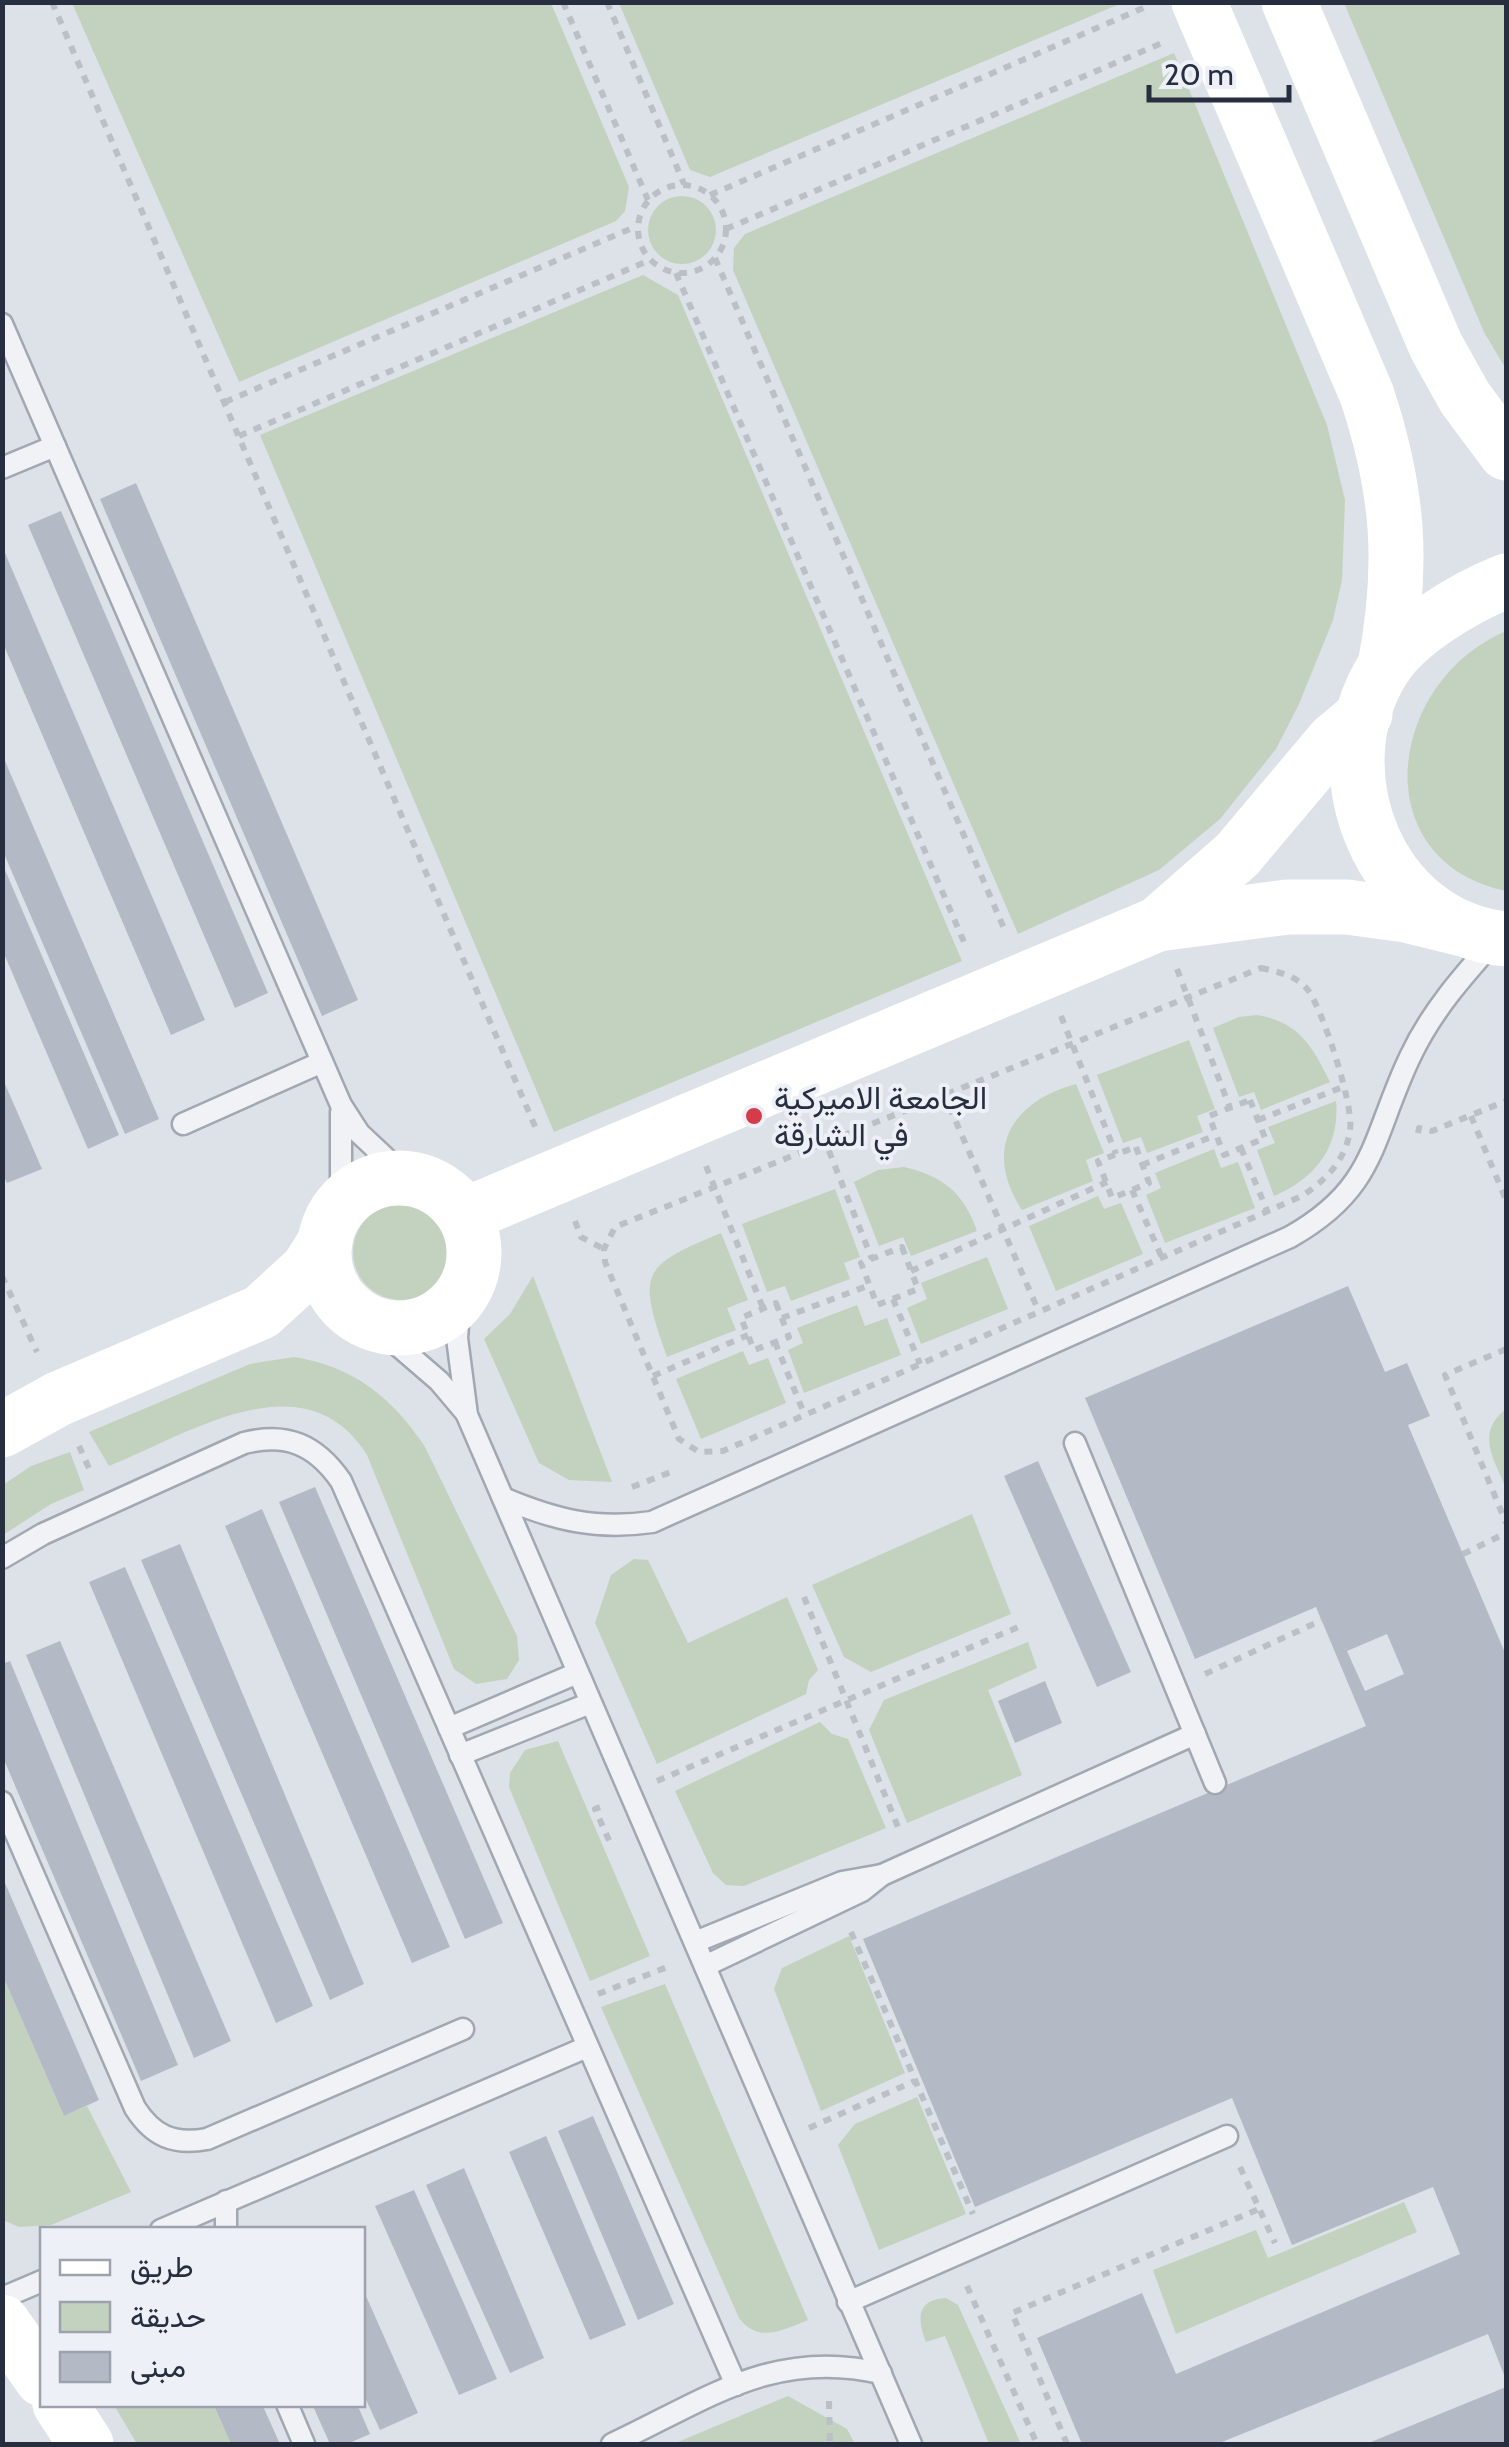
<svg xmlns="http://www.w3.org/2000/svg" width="1509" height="2447" font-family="Cabin,Vazirmatn,sans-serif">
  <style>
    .green { fill: #c2d2be }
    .building { fill: #b4bac5; fill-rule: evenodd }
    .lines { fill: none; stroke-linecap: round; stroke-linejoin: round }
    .lane-casing { stroke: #a2a8b2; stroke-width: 25 }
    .path { stroke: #bbbfc6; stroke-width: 6; stroke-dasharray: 8 8; stroke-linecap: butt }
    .lane { stroke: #f0f2f6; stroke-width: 20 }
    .secondary { stroke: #fff; stroke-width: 55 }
    .poi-dot { fill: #d53b48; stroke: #edf0f6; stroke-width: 4 }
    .labels { text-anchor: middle; stroke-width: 8; stroke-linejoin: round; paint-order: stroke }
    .poi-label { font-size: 32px; fill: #262e3f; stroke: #edf0f6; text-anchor: start }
  </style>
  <rect width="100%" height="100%" fill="#dde1e8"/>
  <g class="green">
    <path d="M 72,3 L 551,3 L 629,187 L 625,211 L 616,221 L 239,382 Z"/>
    <path d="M 619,3 L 1122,3 L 710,177 L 690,170 Z"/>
    <path d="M 1344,3 L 1506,3 L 1506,369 L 1484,332 Z"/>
    <path d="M 1174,53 L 1327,425 L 1345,500 L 1342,580 L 1333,620 L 1299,704 L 1276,749 L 1220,819 L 1159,870 L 1018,934 L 733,270 L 734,248 L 745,234 Z"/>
    <circle cx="682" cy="230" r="34"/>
    <path d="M 643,275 L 678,295 L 962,961 L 554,1132 L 260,435 Z"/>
    <path d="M 1506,631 L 1506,891 C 1364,861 1386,682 1506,631 Z"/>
    <path d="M 1257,1015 C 1299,1022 1313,1047 1330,1082 L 1261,1110 L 1254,1092 L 1239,1097 L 1213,1028 L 1239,1017 Z"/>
    <path d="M 1189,1040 L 1215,1109 L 1197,1116 L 1203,1132 L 1147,1153 L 1141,1137 L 1123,1143 L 1097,1075 Z"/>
    <path d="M 1076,1084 L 1104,1153 L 1086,1160 L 1093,1181 L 1022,1210 C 983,1150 1010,1102 1076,1084 Z"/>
    <path d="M 1336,1101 C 1340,1147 1316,1178 1274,1196 L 1257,1150 L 1275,1143 L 1268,1127 Z"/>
    <path d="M 1214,1149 L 1221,1168 L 1238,1162 L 1255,1208 L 1165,1243 L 1146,1195 L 1161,1188 L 1155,1173 Z"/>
    <path d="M 904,1167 C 943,1176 964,1193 977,1231 L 911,1256 L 903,1237 L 879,1246 L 854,1182 L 878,1170 Z"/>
    <path d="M 835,1189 L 860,1257 L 844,1263 L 850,1279 L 791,1301 L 785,1286 L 767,1292 L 742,1224 Z"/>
    <path d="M 1098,1196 L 1104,1209 L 1121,1203 L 1143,1254 L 1056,1291 L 1029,1226 Z"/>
    <circle cx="401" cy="1252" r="48"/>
    <path d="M 721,1233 L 748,1300 L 727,1308 L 736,1330 L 667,1357 C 638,1273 639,1267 721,1233 Z"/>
    <path d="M 987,1257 L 1008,1309 L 921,1344 L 907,1308 L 927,1299 L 921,1283 Z"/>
    <path d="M 533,1276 L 612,1482 L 569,1480 L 539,1463 L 484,1339 L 510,1314 Z"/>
    <path d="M 857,1305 L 865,1326 L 887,1318 L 901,1355 L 804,1393 L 788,1350 L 803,1343 L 797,1328 Z"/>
    <path d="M 743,1351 L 749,1365 L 768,1358 L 786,1403 L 701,1439 L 676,1379 Z"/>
    <path d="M 294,1357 C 353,1366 393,1398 425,1447 L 517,1636 L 519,1660 L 507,1679 L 476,1684 L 454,1669 L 367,1455 C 305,1356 189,1434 109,1466 L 89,1432 L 250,1364 Z"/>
    <path d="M 1506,1409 L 1506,1488 C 1494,1459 1475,1433 1506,1409 Z"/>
    <path d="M 70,1452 L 84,1490 L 51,1504 L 3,1535 L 3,1485 L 31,1466 Z"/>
    <path d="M 972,1514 L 1011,1614 L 871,1672 L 844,1657 L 812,1585 Z"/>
    <path d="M 634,1559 L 648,1560 L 688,1643 L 787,1597 L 818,1670 L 809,1680 L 806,1694 L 657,1764 L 595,1623 L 611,1575 Z"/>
    <path d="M 1028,1642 L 1037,1668 L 988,1690 L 1022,1775 L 907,1823 L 869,1730 L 884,1700 Z"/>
    <path d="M 820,1722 L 832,1734 L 848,1739 L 886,1828 L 744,1886 L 726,1885 L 713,1873 L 675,1791 Z"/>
    <path d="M 558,1741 L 650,1956 L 590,1981 L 509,1787 L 510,1773 L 525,1750 Z"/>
    <path d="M 849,1936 L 905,2073 L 821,2111 L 774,1989 L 782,1968 Z"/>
    <path d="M 2,1974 L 64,2116 L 87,2106 L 131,2192 L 51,2225 L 19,2227 L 3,2220 Z"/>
    <path d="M 665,1984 L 808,2320 C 783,2330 759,2344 739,2318 L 601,2007 Z"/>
    <path d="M 917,2097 L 966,2214 L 879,2250 L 838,2145 L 855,2124 Z"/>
    <path d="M 1404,2202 L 1417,2232 L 1176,2334 L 1153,2270 L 1256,2230 L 1268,2258 Z"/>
    <path d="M 946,2298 L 958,2305 L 1021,2444 L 989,2444 L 945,2336 L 926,2342 C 917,2319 916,2300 946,2298 Z"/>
    <path d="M 788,2396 L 847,2429 L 855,2444 L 673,2444 Z"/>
    <path d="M 114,2405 L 213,2405 L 231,2444 L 137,2444 Z"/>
  </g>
  <g class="building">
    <path d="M 136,483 L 358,1000 L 322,1016 L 100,499 Z"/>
    <path d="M 61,511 L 268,993 L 235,1008 L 28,525 Z"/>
    <path d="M 2,546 L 205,1020 L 171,1035 L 2,641 Z"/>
    <path d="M 2,754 L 159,1119 L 125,1134 L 2,849 Z"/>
    <path d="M 2,863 L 119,1135 L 88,1149 L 2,949 Z"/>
    <path d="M 2,1077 L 42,1169 L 7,1183 L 2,1172 Z"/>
    <path d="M 1348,1286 L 1385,1372 L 1407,1363 L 1430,1416 L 1408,1425 L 1506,1655 L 1506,2380 L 1488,2334 L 1217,2444 L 1082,2444 L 1037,2338 L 1142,2293 L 1176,2374 L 1460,2254 L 1433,2187 L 1292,2245 L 1232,2098 L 975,2207 L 863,1939 L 1366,1726 L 1316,1607 L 1195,1659 L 1085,1398 ZM 1387,1634 L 1404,1674 L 1365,1691 L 1347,1651 Z"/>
    <path d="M 1038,1461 L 1131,1672 L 1097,1687 L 1004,1476 Z"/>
    <path d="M 315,1487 L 503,1923 L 465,1939 L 279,1502 Z"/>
    <path d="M 262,1509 L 450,1947 L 412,1963 L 225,1526 Z"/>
    <path d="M 180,1544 L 364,1984 L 330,2000 L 141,1560 Z"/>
    <path d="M 125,1567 L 313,2006 L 276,2023 L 89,1582 Z"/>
    <path d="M 60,1641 L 231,2041 L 194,2058 L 26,1655 Z"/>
    <path d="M 10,1661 L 178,2065 L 141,2081 L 2,1755 L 2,1664 Z"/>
    <path d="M 1045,1681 L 1062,1723 L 1015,1743 L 998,1701 Z"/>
    <path d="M 2,1876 L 99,2100 L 64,2116 L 2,1974 Z"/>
    <path d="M 593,2116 L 674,2304 L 638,2320 L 558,2131 Z"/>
    <path d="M 546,2136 L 626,2325 L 590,2340 L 509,2152 Z"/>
    <path d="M 464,2168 L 544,2358 L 510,2373 L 426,2185 Z"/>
    <path d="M 414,2190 L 497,2379 L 459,2395 L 375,2206 Z"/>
    <path d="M 362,2287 L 418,2413 L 380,2430 L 362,2391 Z"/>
    <path d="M 1506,2387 L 1506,2444 L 1366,2444 Z"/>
    <path d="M 213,2404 L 262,2404 L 280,2444 L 231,2444 Z"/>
    <path d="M 312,2404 L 357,2404 L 370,2434 L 347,2444 L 330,2444 Z"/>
  </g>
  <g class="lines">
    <g class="lane-casing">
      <g id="lane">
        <path d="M 2,324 L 341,1105 L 359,1133 L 408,1179"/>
        <path d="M 2,468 L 55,446"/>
        <path d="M 183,1124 L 322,1062"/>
        <path d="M 341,1207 L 341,1112"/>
        <path d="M 460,1299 L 457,1338 L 467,1415 L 911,2444"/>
        <path d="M 374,1325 L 439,1381 L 466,1413"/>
        <path d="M 1075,1443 L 1215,1783"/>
        <path d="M 503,1498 C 555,1520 596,1530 652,1522 L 1290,1237 C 1377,1188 1371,1139 1410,1057 C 1431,1012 1462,977 1495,940"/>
        <path d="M 2,1558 L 43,1534 L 244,1443 C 287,1432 316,1445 341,1481 L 736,2385"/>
        <path d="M 449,1728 L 575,1674"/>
        <path d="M 460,1755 L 588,1704"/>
        <path d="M 2,1802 L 135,2108 C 153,2136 173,2145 207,2139 L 463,2029"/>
        <path d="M 695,1942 L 842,1882 L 882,1875"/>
        <path d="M 705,1966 L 862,1891 L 882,1875 L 1195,1734"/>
        <path d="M 161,2230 L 587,2047"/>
        <path d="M 226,2230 L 226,2201"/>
        <path d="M 2,2298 L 42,2281"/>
        <path d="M 848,2302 L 1227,2136"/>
        <path d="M 287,2404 L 304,2444"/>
        <path d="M 612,2444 C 706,2400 773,2348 881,2373"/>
      </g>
    </g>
    <g class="path">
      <path d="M 52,2 L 537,1131"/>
      <path d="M 563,2 L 648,200"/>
      <path d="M 607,2 L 684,184"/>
      <circle cx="682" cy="229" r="44"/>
      <path d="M 710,195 L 1150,5"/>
      <path d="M 726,229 L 1162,43"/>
      <path d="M 715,258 L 1006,933"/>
      <path d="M 676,273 L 967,949"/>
      <path d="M 225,402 L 637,226"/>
      <path d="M 239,436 L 650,260"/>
      <path d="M 1261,968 C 1278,972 1296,975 1308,990 C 1323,1011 1354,1105 1350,1130 C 1346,1160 1326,1180 1302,1196 L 723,1451 L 699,1452 L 679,1439 L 605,1262 L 604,1249 L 615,1227 Z"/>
      <path d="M 1177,969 L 1230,1108"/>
      <path d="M 1061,1016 L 1116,1154"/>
      <path d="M 943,1092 L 1039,1312"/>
      <path d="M 1250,1100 L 1265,1138 L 1224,1155 L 1209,1116 Z"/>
      <path d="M 1471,1116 L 1506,1200"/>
      <path d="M 1258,1120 L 1343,1087"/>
      <path d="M 817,1121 L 872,1259"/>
      <path d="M 1418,1133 L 1419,1128 L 1432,1131 L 1506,1101"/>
      <path d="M 1136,1147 L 1149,1183 L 1112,1198 L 1098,1161 Z"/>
      <path d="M 1241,1148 L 1268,1213"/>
      <path d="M 1142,1165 L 1216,1135"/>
      <path d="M 706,1166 L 763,1308"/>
      <path d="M 1132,1190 L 1163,1260"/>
      <path d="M 575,1221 L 581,1237 L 604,1249"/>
      <path d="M 902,1247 L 918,1289 L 877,1305 L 861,1263 Z"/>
      <path d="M 911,1271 L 1107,1182"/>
      <path d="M 2,1276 L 37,1352"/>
      <path d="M 893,1299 L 920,1364"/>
      <path d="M 776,1303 L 789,1337 L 754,1350 L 741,1318 Z"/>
      <path d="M 782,1318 L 870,1285"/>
      <path d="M 775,1342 L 805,1416"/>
      <path d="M 1506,1349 L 1445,1375 L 1506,1523"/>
      <path d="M 653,1376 L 748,1335"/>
      <path d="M 79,1446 L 92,1475"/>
      <path d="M 632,1487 L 676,1470"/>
      <path d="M 1463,1554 L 1506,1533"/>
      <path d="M 804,1597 L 900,1832"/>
      <path d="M 1205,1674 L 1322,1620"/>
      <path d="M 657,1781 L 1023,1625"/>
      <path d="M 600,1807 L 595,1809 L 612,1847"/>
      <path d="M 851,1932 L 973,2214"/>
      <path d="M 598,1994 L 670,1966"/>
      <path d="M 809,2128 L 915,2081"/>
      <path d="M 1240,2167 L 1275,2243"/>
      <path d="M 967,2286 L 1037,2444"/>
      <path d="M 829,2401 L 830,2444"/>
      <path d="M 1067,2444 L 1012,2313 L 1259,2209"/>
    </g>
    <use href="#lane" class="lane"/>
    <g class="secondary">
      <path d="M 1199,2 L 1367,395 C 1399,492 1404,566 1385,666"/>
      <path d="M 1289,2 L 1436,346 L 1465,398 L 1506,453"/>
      <path d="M 1506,581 C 1466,597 1407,631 1383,669 C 1318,773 1381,927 1506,939"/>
      <path d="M 1158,924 L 1237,855 L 1334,740 L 1365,714"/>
      <circle cx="399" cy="1253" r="75"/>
      <path d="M 465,1215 L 1158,924 L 1288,907 L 1347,907 L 1406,915 L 1463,929"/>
      <path d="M 2,1430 L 58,1399 L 261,1312 L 308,1269 L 325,1242"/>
      <path d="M 2,2322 L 42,2379"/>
      <path d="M 60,2404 L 86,2444"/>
    </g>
  </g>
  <circle class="poi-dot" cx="754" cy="1116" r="10"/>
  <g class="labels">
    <g class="poi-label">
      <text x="774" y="1109">الجامعة الاميركية<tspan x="774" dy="37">في الشارقة</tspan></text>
    </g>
  </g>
  <rect width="1509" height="2447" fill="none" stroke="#262e3f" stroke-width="10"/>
  <rect x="40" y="2227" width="325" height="180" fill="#edf0f6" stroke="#9da2ad" stroke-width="2.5"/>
  <rect x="60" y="2260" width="50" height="15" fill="#ffffff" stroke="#9da2ad" stroke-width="2.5"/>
  <text x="130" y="2277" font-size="30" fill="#262e3f">طريق</text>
  <rect x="60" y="2302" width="50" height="30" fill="#c2d2be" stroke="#9da2ad" stroke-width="2.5"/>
  <text x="130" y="2327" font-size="30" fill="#262e3f">حديقة</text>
  <rect x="60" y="2352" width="50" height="30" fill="#b4bac5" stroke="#9da2ad" stroke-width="2.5"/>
  <text x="130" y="2377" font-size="30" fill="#262e3f">مبنى</text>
  <path d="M1149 85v15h140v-15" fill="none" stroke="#262e3f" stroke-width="5"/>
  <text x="1164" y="85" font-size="30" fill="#262e3f" stroke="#edf0f6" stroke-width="8" paint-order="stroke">20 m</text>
</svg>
